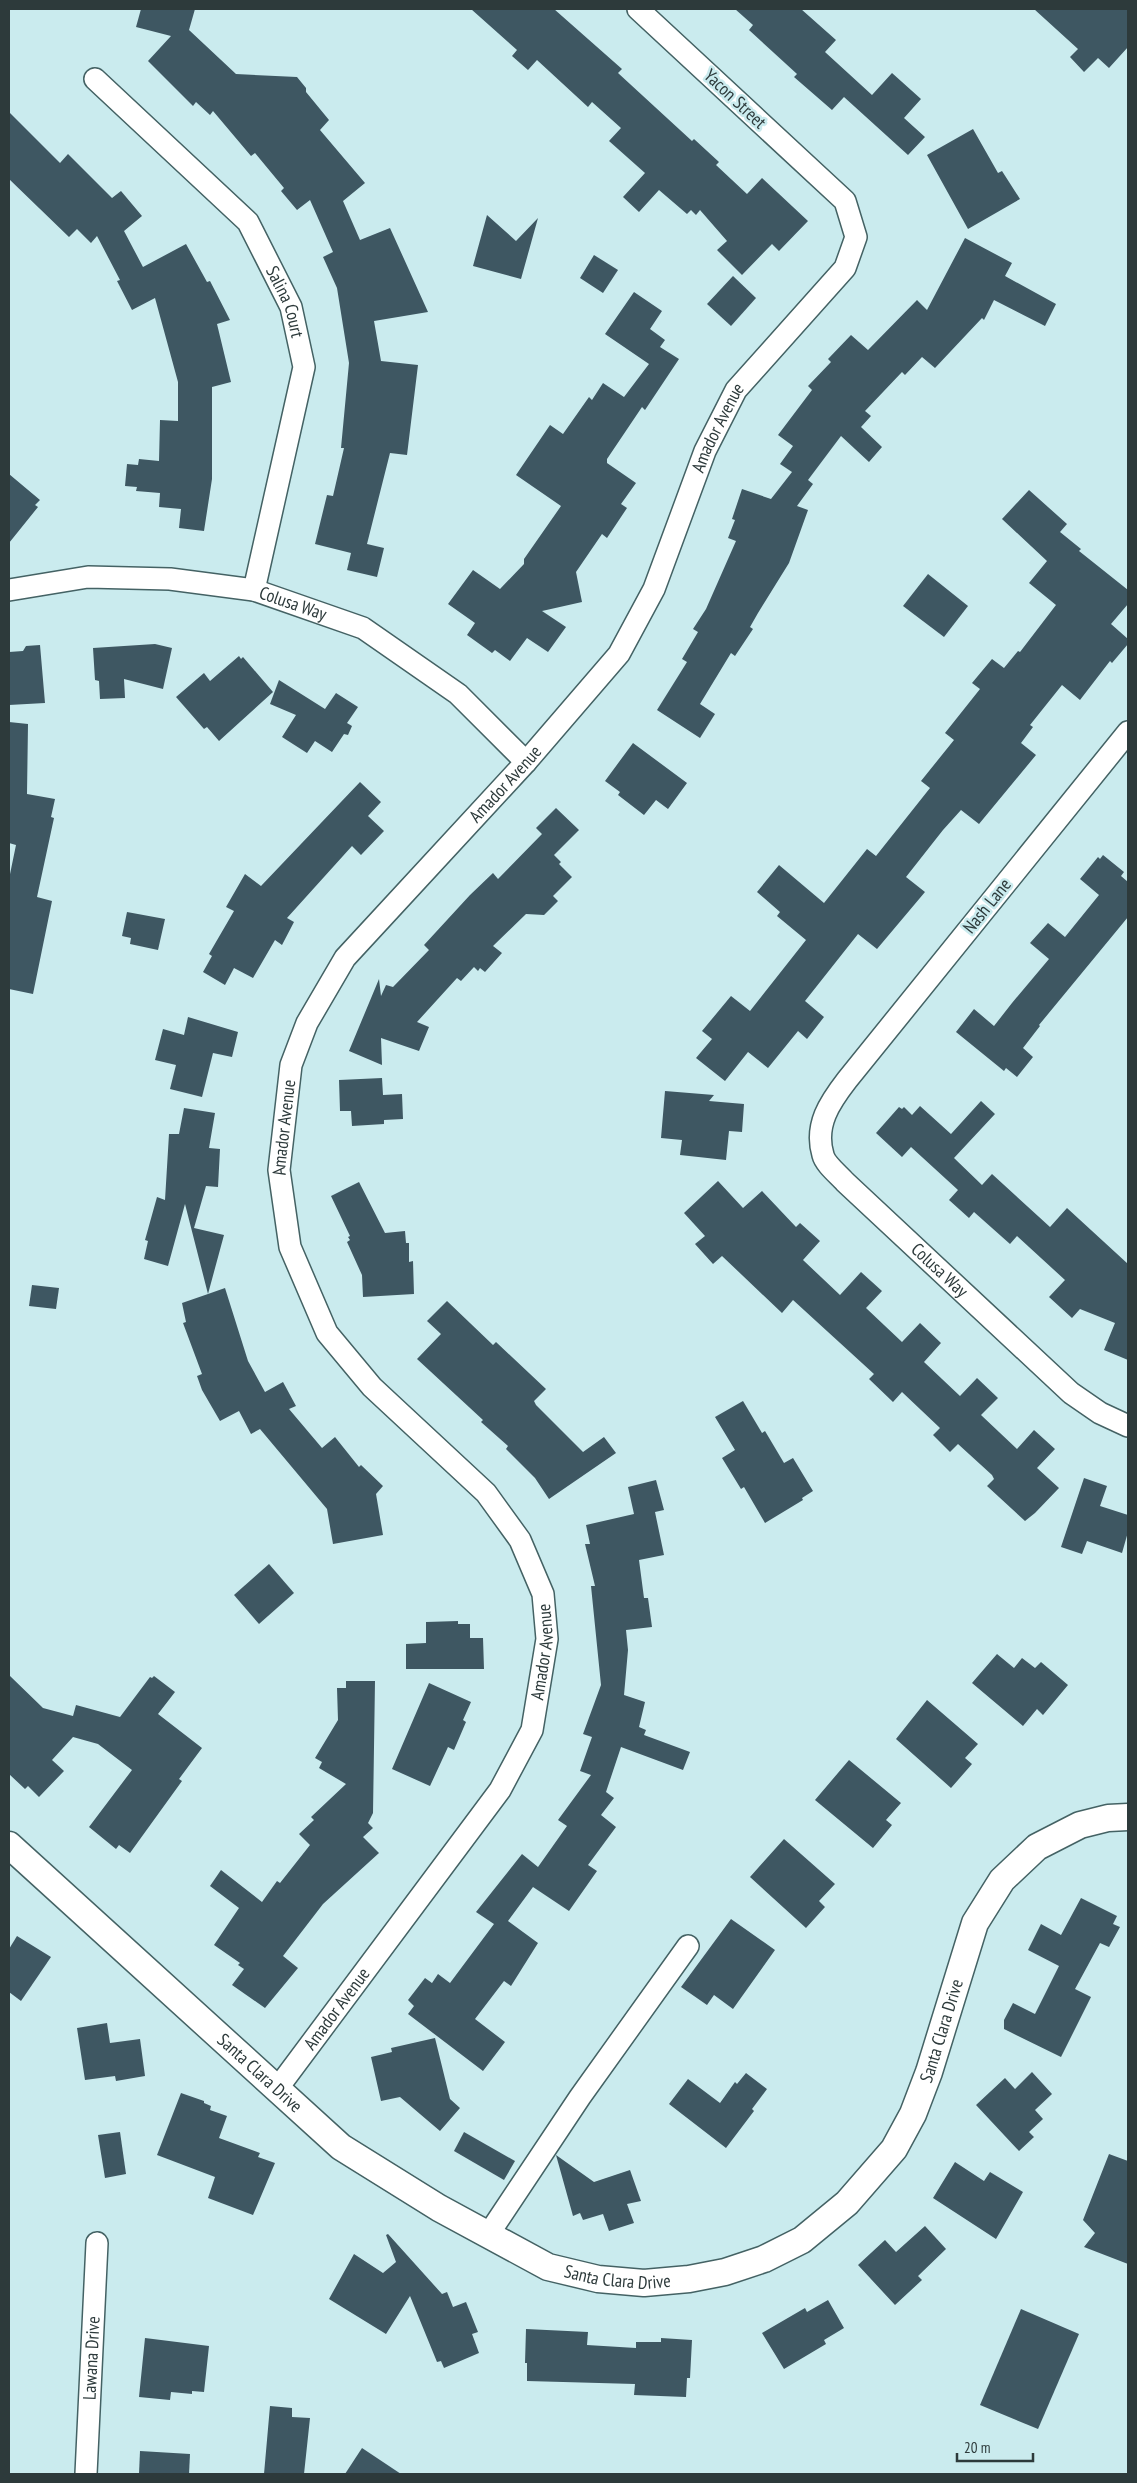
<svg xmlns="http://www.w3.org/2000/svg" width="1137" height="2483" font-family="'PT Sans Narrow',sans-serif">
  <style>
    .building { fill: #3e5762 }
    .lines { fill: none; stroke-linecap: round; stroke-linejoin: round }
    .minor-casing { stroke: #446264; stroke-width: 24 }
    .tertiary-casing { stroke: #446264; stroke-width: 29 }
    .minor { stroke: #fff; stroke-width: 21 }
    .tertiary { stroke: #fff; stroke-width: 26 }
    .labels { text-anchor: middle; stroke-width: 5; stroke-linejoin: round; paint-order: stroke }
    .street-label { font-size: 18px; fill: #2d3a3b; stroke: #caebee }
  </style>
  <rect width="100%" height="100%" fill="#caebee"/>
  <g class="building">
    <path d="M 141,9 L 195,9 L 189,30 L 236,74 L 297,77 L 306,88 L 306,92 L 329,120 L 320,130 L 365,183 L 343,201 L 360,240 L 390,228 L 428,312 L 374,321 L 381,361 L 418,365 L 407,455 L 390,453 L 367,544 L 384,548 L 377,577 L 347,570 L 351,553 L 315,544 L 327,495 L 333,496 L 344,448 L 341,448 L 349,363 L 337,288 L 323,257 L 333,252 L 310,200 L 297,210 L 281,191 L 284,188 L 255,153 L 251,156 L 213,111 L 210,115 L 196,102 L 193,106 L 148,61 L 171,36 L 136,27 Z"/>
    <path d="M 471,9 L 554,9 L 622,69 L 618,73 L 692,141 L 694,139 L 719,162 L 716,165 L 747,194 L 762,178 L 808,221 L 779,251 L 772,244 L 742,275 L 717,250 L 727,241 L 700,210 L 696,215 L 691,210 L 687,214 L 659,190 L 639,212 L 623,197 L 645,173 L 609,141 L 621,128 L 592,102 L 588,107 L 537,60 L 528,70 L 512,56 L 517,50 Z"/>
    <path d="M 735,9 L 801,9 L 836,40 L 825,52 L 872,95 L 892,73 L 921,99 L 904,118 L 925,137 L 908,155 L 844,97 L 832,110 L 794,77 L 797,74 L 749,30 L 753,25 Z"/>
    <path d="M 1034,9 L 1128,9 L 1128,47 L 1109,68 L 1098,58 L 1084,72 L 1070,57 L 1078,49 Z"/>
    <path d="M 9,112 L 60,163 L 68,154 L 112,198 L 121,191 L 142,216 L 124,231 L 143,267 L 186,244 L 207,282 L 210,281 L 230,320 L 217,324 L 231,382 L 212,387 L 212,479 L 204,531 L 179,528 L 181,509 L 159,507 L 160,493 L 136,491 L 137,487 L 125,486 L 127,464 L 138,465 L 139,459 L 159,461 L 160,420 L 178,421 L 178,382 L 155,298 L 132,310 L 117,281 L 120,280 L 97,236 L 91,243 L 77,229 L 69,237 L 9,179 Z"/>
    <path d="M 973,129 L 998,173 L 1002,171 L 1020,199 L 968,229 L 927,155 Z"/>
    <path d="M 487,215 L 516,241 L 538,218 L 521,279 L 473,266 Z"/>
    <path d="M 965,238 L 1012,263 L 1005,276 L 1056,304 L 1045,326 L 994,300 L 984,320 L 982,318 L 935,368 L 922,357 L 905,375 L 902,372 L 865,411 L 871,416 L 861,427 L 882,447 L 869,462 L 841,436 L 808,480 L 813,484 L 797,506 L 808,510 L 789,563 L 758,613 L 750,627 L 753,629 L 735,656 L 731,653 L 700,704 L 715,714 L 700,738 L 657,710 L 687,662 L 682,659 L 698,632 L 693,629 L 706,609 L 736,541 L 728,538 L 735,520 L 732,519 L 742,489 L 771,499 L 792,472 L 780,464 L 793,446 L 778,435 L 812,390 L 808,386 L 831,362 L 828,359 L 851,335 L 868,350 L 917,300 L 927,310 Z"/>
    <path d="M 594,255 L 618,270 L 603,293 L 580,278 Z"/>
    <path d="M 733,276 L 756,298 L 731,326 L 707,304 Z"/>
    <path d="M 634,292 L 662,311 L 650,329 L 665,340 L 660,347 L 679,359 L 645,410 L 642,407 L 607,459 L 607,463 L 636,483 L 621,504 L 627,508 L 607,538 L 602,534 L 576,572 L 582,602 L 542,611 L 566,627 L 548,652 L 527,638 L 510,661 L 495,650 L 492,653 L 467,635 L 475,623 L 448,604 L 473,570 L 500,589 L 524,564 L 524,559 L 561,506 L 516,475 L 550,425 L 563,434 L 589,397 L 592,400 L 603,383 L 624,397 L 649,364 L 605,334 Z"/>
    <path d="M 9,474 L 40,500 L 35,505 L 38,507 L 9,543 Z"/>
    <path d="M 1029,490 L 1067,524 L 1060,532 L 1081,549 L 1079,551 L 1128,590 L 1128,604 L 1111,624 L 1128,639 L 1128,644 L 1112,663 L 1110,661 L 1080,700 L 1062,685 L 1030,725 L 1033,727 L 1021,743 L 1036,755 L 979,824 L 961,810 L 943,830 L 906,877 L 925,892 L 877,949 L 858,934 L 805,1001 L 824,1017 L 807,1039 L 798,1031 L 768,1068 L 748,1052 L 725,1081 L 696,1058 L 712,1039 L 702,1031 L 731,996 L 750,1011 L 806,940 L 777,916 L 780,912 L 757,892 L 779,865 L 824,903 L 867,849 L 876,856 L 930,788 L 921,781 L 954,740 L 945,733 L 980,689 L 972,683 L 992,659 L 1004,668 L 1018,651 L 1020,652 L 1056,605 L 1029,583 L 1047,561 L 1002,519 Z"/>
    <path d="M 928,574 L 968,606 L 944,637 L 903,606 Z"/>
    <path d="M 155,644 L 172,648 L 163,689 L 124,679 L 125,698 L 100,699 L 99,681 L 95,680 L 93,648 Z"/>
    <path d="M 40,645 L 45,703 L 9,705 L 9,652 L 23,651 L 26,646 Z"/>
    <path d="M 239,656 L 241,659 L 243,657 L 273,692 L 219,741 L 207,727 L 204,729 L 176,697 L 204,673 L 210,681 Z"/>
    <path d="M 279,680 L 325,709 L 336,693 L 358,707 L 347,723 L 352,726 L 348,735 L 344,734 L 332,752 L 315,741 L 307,753 L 282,737 L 296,715 L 270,704 Z"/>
    <path d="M 9,722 L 28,724 L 27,794 L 55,799 L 51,817 L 54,818 L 37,897 L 52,901 L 33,994 L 9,989 L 9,879 L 16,845 L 9,843 Z"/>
    <path d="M 633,743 L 687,783 L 668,809 L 656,800 L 644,815 L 618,795 L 620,792 L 605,781 Z"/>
    <path d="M 360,782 L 381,802 L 368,816 L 384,831 L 361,855 L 352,846 L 287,918 L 294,922 L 282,945 L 275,940 L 253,978 L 234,968 L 225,985 L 203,972 L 212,956 L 209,954 L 234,911 L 226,907 L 245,874 L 261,886 Z"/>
    <path d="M 556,808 L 579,830 L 554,855 L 561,862 L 559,864 L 572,877 L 553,896 L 558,901 L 544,915 L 526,914 L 493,946 L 502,953 L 485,972 L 480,968 L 478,971 L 474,967 L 461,981 L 457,978 L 417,1022 L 429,1027 L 419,1051 L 381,1038 L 382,1065 L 349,1051 L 379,979 L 381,996 L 386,985 L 393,987 L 429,950 L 424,945 L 470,895 L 493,873 L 498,879 L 542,834 L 536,828 Z"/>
    <path d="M 1103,855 L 1124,872 L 1121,876 L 1128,882 L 1128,917 L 1039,1025 L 1040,1026 L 1023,1048 L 1033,1057 L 1017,1077 L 1006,1068 L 1004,1071 L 956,1032 L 974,1009 L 994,1026 L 1012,1003 L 1049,959 L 1030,943 L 1048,923 L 1065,937 L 1099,895 L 1080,879 L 1098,857 L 1100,859 Z"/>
    <path d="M 127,912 L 165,919 L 158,950 L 130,944 L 131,938 L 122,936 Z"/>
    <path d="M 188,1017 L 238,1032 L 232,1057 L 213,1053 L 202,1097 L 170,1089 L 176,1065 L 155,1060 L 163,1029 L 184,1035 Z"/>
    <path d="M 382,1078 L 383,1095 L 402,1094 L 403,1119 L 384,1120 L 384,1124 L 352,1126 L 351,1111 L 340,1111 L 339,1080 Z"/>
    <path d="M 665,1091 L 714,1095 L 709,1101 L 744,1104 L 742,1132 L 729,1131 L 726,1160 L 680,1155 L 682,1140 L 661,1138 Z"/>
    <path d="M 981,1101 L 995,1114 L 954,1158 L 982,1185 L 992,1174 L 1050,1227 L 1067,1208 L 1128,1264 L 1128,1360 L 1104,1350 L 1115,1323 L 1080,1309 L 1072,1318 L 1049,1297 L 1065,1280 L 1017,1236 L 1010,1244 L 974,1212 L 969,1218 L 949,1200 L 958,1190 L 911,1147 L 902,1157 L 876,1133 L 899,1107 L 902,1109 L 904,1107 L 912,1115 L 920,1106 L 951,1134 Z"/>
    <path d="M 184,1108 L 215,1113 L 209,1148 L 220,1149 L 218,1187 L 206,1186 L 194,1228 L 224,1235 L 208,1294 L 225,1288 L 248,1361 L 265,1392 L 283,1382 L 296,1406 L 289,1409 L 322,1448 L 335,1437 L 359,1467 L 361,1465 L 383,1486 L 376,1494 L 383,1535 L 333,1544 L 327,1509 L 260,1429 L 251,1434 L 239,1411 L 220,1421 L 202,1390 L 197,1376 L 202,1374 L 183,1323 L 186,1322 L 182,1303 L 208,1294 L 185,1204 L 168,1266 L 144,1259 L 148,1241 L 145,1240 L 157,1197 L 165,1200 L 169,1134 L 179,1134 Z"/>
    <path d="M 718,1181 L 743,1208 L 762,1191 L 796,1227 L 800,1223 L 820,1241 L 803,1260 L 840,1295 L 861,1272 L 882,1291 L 866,1308 L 902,1342 L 920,1323 L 941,1343 L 924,1362 L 960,1396 L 977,1378 L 998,1398 L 981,1415 L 1017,1449 L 1034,1430 L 1055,1449 L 1037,1468 L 1059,1488 L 1035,1513 L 1025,1521 L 987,1486 L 994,1479 L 992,1475 L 958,1444 L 950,1452 L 933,1435 L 940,1428 L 902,1392 L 893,1402 L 869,1379 L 874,1374 L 793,1300 L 782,1313 L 722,1256 L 713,1264 L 695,1244 L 705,1236 L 684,1213 Z"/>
    <path d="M 359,1182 L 385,1233 L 405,1231 L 406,1243 L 409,1243 L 409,1262 L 413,1261 L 414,1294 L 363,1297 L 362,1275 L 347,1242 L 350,1240 L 348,1237 L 350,1236 L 331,1196 Z"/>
    <path d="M 32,1285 L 59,1288 L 56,1309 L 29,1306 Z"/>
    <path d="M 447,1301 L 493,1345 L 496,1342 L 546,1389 L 534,1401 L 536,1405 L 583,1452 L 604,1437 L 616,1453 L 549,1499 L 535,1478 L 506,1449 L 508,1446 L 481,1422 L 483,1420 L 417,1359 L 441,1334 L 427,1321 Z"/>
    <path d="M 743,1401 L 762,1433 L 765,1431 L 784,1463 L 793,1458 L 813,1491 L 802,1498 L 803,1500 L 765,1523 L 744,1487 L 741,1489 L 722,1458 L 735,1450 L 715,1417 Z"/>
    <path d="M 1084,1478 L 1107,1486 L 1100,1506 L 1128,1515 L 1128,1532 L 1122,1553 L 1087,1541 L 1082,1554 L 1061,1547 Z"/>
    <path d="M 656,1480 L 664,1510 L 655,1512 L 664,1555 L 639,1560 L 644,1598 L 648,1598 L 652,1627 L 626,1630 L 628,1650 L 624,1695 L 645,1702 L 639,1727 L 646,1730 L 644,1735 L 690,1752 L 683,1770 L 621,1747 L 606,1792 L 614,1798 L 601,1815 L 616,1827 L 588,1865 L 597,1871 L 569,1911 L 533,1887 L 508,1921 L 538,1943 L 511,1986 L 504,1981 L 475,2019 L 505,2042 L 483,2071 L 408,2014 L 414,2006 L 408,2000 L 425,1978 L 432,1983 L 438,1974 L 450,1983 L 494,1924 L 476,1912 L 522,1854 L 538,1867 L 567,1826 L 558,1820 L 591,1775 L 580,1771 L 592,1737 L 583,1734 L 601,1685 L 591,1586 L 595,1586 L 585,1544 L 590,1544 L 586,1525 L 634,1514 L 628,1487 Z"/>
    <path d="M 269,1564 L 294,1593 L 259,1624 L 234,1595 Z"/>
    <path d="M 458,1621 L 458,1624 L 470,1624 L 470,1638 L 483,1638 L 484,1669 L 406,1669 L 406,1644 L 426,1643 L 426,1622 Z"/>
    <path d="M 997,1654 L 1014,1668 L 1022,1658 L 1035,1668 L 1041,1662 L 1068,1685 L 1043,1715 L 1037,1709 L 1023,1726 L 972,1683 Z"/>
    <path d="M 9,1675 L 43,1708 L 73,1716 L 76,1705 L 120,1717 L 150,1677 L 152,1678 L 154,1676 L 175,1692 L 158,1714 L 202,1748 L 179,1779 L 182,1781 L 130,1853 L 119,1845 L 116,1849 L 89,1827 L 132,1770 L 98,1744 L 73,1737 L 52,1760 L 64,1771 L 39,1797 L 28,1786 L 25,1789 L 9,1774 Z"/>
    <path d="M 346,1681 L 375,1681 L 373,1813 L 368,1823 L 373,1828 L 363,1837 L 379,1853 L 323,1904 L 283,1956 L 298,1968 L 265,2008 L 232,1985 L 244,1969 L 238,1965 L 240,1963 L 214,1945 L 239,1908 L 210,1886 L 221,1870 L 262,1902 L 277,1881 L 280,1883 L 310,1845 L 299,1834 L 314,1820 L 311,1817 L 346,1784 L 319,1768 L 322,1762 L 315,1758 L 338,1720 L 337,1688 L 346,1688 Z"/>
    <path d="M 429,1683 L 471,1702 L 463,1720 L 466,1722 L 454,1750 L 448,1747 L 430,1786 L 392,1769 Z"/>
    <path d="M 927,1700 L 978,1744 L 965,1758 L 972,1764 L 951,1788 L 896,1739 Z"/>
    <path d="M 849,1760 L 901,1803 L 886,1820 L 892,1825 L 873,1848 L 815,1800 Z"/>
    <path d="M 784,1839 L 835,1884 L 819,1901 L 825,1907 L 806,1928 L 750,1877 Z"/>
    <path d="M 1081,1898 L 1117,1916 L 1113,1924 L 1120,1927 L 1109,1947 L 1100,1943 L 1075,1989 L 1091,1997 L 1061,2057 L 1004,2029 L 1004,2020 L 1013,2003 L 1035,2014 L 1059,1966 L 1028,1950 L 1041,1924 L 1061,1935 Z"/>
    <path d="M 731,1919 L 775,1950 L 733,2009 L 714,1995 L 707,2005 L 681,1987 Z"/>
    <path d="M 17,1936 L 51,1957 L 21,2001 L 9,1992 L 9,1949 Z"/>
    <path d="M 107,2023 L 110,2043 L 140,2039 L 145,2076 L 116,2081 L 115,2076 L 85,2080 L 77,2028 Z"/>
    <path d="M 435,2038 L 450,2099 L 460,2108 L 440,2131 L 400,2097 L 381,2101 L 371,2057 L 392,2052 L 391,2048 Z"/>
    <path d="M 1032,2072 L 1052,2094 L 1035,2110 L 1043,2119 L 1029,2132 L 1034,2137 L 1019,2151 L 976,2105 L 1005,2078 L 1015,2089 Z"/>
    <path d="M 746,2073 L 767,2089 L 752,2109 L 754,2111 L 726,2148 L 669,2104 L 688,2079 L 720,2103 L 735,2082 L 737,2084 Z"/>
    <path d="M 181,2093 L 204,2101 L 204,2103 L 211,2106 L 210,2110 L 227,2116 L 219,2138 L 260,2153 L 258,2157 L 275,2163 L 253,2215 L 208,2198 L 215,2177 L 157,2155 Z"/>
    <path d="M 120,2132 L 126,2174 L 105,2178 L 98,2135 Z"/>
    <path d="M 464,2132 L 515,2161 L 504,2180 L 454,2151 Z"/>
    <path d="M 1109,2154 L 1128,2161 L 1128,2264 L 1084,2247 L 1095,2233 L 1083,2220 Z"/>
    <path d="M 556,2155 L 594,2182 L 630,2170 L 641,2201 L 627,2204 L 634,2223 L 609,2231 L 603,2214 L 583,2220 L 580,2213 L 573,2216 Z"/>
    <path d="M 955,2162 L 984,2181 L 990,2172 L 1023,2192 L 996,2239 L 933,2198 Z"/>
    <path d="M 925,2226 L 946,2249 L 918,2276 L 922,2280 L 895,2305 L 858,2265 L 885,2240 L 896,2252 Z"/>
    <path d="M 388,2234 L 442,2294 L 447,2292 L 453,2307 L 466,2302 L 478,2332 L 472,2334 L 479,2353 L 444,2368 L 441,2361 L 437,2362 L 410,2296 L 386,2334 L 329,2299 L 354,2254 L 383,2273 L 396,2262 L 386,2235 Z"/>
    <path d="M 828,2300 L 844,2328 L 824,2340 L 826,2344 L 784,2369 L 762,2333 L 805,2308 L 807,2312 Z"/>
    <path d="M 1021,2309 L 1079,2334 L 1038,2429 L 980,2405 Z"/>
    <path d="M 526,2329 L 588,2332 L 587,2345 L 636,2348 L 636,2342 L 661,2342 L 661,2338 L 692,2340 L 690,2378 L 687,2378 L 686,2397 L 634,2395 L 635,2384 L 527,2381 L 527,2363 L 525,2363 Z"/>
    <path d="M 145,2338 L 209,2346 L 204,2392 L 192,2391 L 192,2394 L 171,2392 L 170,2400 L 139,2397 Z"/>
    <path d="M 270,2406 L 292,2408 L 292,2417 L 310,2418 L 304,2474 L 264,2474 Z"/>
    <path d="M 362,2448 L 401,2474 L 345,2474 Z"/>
    <path d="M 140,2451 L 190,2454 L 189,2474 L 139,2474 Z"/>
  </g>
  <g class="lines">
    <g class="minor-casing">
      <g id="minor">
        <path id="s1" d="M 95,79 L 248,222 L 291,307 L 304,367 L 254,590"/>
        <path id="s2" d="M 9,590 L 88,577 L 170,579 L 254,590 L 363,628 L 458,694 L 526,762"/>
        <path id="s3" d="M 1128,732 L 847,1080 C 830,1102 814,1125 823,1155 C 825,1164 839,1175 845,1182 L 1071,1393 L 1100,1413 L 1128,1426"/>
        <path id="s4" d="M 277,2089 L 500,1790 L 532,1730 L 547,1639 L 543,1594 L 520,1540 L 486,1493 L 372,1387 L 327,1333 L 290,1247 L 279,1170 L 291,1065 L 307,1023 L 345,958 L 526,762 L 619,654 L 654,589 L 705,451 L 736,390 L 845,268 L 856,237 L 845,201 L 638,9"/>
        <path d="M 488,2235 L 580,2097 L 688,1946"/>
        <path id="s5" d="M 86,2474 L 97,2243"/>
      </g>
    </g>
    <g class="tertiary-casing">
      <g id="tertiary">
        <path id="s6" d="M 9,1845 L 341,2147 L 439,2208 L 548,2267 L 598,2279 L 644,2283 L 689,2279 L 725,2272 L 764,2259 L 802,2240 L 847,2203 L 894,2149 L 913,2114 L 929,2072 L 975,1923 L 1002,1880 L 1037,1847 L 1080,1825 L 1108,1818 L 1128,1817"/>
      </g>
    </g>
    <use href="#minor" class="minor"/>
    <use href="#tertiary" class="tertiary"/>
  </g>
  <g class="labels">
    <g class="street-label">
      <text transform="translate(735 99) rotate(43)" y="6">Yacon Street</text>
      <text dy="6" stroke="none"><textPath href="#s1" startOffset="298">Salina Court</textPath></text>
      <text dy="6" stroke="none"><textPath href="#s4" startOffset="1975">Amador Avenue</textPath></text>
      <text dy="6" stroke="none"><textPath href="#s2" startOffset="288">Colusa Way</textPath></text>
      <text dy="6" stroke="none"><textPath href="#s4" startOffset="1555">Amador Avenue</textPath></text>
      <text transform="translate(987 906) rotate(-51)" y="6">Nash Lane</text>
      <text dy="6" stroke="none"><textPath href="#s4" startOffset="1135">Amador Avenue</textPath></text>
      <text dy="6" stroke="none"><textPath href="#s3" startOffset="694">Colusa Way</textPath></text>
      <text dy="6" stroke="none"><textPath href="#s4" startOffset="520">Amador Avenue</textPath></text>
      <text dy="6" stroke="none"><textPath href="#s4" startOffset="100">Amador Avenue</textPath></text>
      <text dy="6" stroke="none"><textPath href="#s6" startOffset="1209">Santa Clara Drive</textPath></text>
      <text dy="6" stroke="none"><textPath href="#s6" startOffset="339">Santa Clara Drive</textPath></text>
      <text dy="6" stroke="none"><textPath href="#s6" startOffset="759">Santa Clara Drive</textPath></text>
      <text dy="6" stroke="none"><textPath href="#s5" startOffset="116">Lawana Drive</textPath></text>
    </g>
  </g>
  <rect width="1137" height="2483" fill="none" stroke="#2d3a3b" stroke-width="20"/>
  <path d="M957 2453v8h76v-8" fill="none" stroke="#2d3a3b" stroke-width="2.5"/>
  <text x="964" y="2453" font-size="15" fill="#2d3a3b" stroke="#caebee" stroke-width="4" paint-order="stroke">20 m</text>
</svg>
